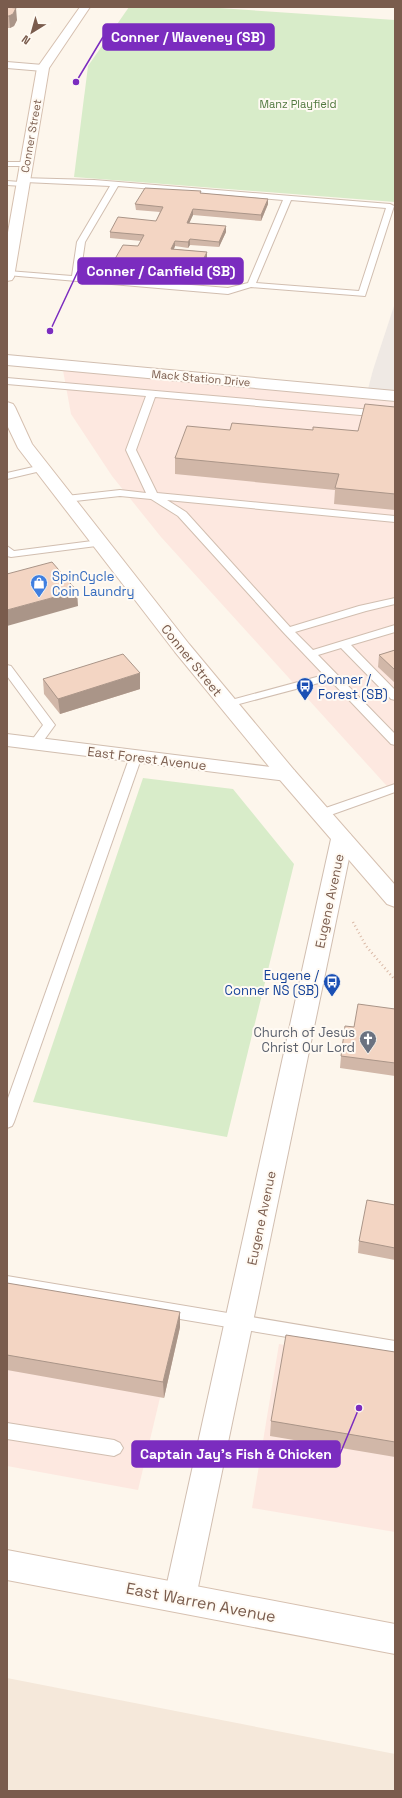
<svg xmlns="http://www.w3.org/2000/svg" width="402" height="1798" font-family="'Space Grotesk',sans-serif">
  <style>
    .residential { fill: #f5e8da }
    .commercial { fill: #fde8e0 }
    .industrial { fill: #efe9e4 }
    .green { fill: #d8ecc9 }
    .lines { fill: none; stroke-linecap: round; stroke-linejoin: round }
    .lane-casing { stroke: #d1beb0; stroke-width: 2 }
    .street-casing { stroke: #d1beb0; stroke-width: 2 }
    .secondary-casing { stroke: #d6c0b0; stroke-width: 2 }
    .path { stroke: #d9b8a5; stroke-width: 2.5; stroke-dasharray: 1 3; stroke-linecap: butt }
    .lane { fill: #fff; fill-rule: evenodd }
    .street { fill: #fff; fill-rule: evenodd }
    .secondary { fill: #fff; fill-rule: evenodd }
    .wall { fill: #d1b7a8 }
    .shaded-wall { fill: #aa9588 }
    .building { fill: #f3d5c3; stroke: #aa9588 }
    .labels { text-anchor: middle; stroke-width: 4; stroke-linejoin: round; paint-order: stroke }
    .far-park-label { font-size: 11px; fill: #537a41; stroke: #fffaf3 }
    .far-street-label { font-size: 11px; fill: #7a5c4d; stroke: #fffaf3 }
    .shop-label { font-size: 13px; fill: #366cbe; stroke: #fffaf3; text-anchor: start }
    .street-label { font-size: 13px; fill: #7a5c4d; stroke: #fffaf3 }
    .transit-label { font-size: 13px; fill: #164399; stroke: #fffaf3; text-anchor: start }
    .worship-label { font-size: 13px; fill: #5b616d; stroke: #fffaf3; text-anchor: end }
    .near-street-label { font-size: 16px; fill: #7a5c4d; stroke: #fffaf3 }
    .leader { fill: none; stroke: #7b2cbf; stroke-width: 1.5 }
    .callout-dot { fill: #7b2cbf; stroke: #fffaf3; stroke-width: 1.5 }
    .callout { fill: #7b2cbf; stroke: #7b2cbf; stroke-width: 1.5 }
    .callout-label { font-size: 14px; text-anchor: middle; font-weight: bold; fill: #fff }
  </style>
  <rect width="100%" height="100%" fill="#fdf6ec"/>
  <path class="residential" d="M 7,1678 L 395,1754 L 395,1791 L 7,1791 Z"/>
  <g class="commercial">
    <path d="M 62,365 L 354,392 L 355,398 L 395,402 L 395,795 L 161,537 L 112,476 L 71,414 Z"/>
    <path d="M 7,1293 L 178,1322 L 138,1490 L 7,1466 Z"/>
    <path d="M 279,1344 L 395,1362 L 395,1532 L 252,1508 Z"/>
  </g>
  <path class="industrial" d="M 395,303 L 395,392 L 368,389 L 373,370 Z"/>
  <g class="green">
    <path d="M 129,7 L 204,7 L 395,20 L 395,202 L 74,177 L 88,66 Z"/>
    <path d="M 143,778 L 233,789 L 294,864 L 227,1137 L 33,1102 Z"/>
  </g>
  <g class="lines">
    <g class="lane-casing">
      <g id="lane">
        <path d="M 7,162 L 26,162 L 30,164 L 26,166 L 7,166 Z"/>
        <path d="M 20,178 L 94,180 L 390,204 L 394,206 L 365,296 L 251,287 L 228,294 L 7,275 L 8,271 L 72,276 L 77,242 L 110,186 L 25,182 L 27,184 L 23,186 L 7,185 L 7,181 L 20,182 ZM 118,186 L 283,200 L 248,283 L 228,288 L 80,276 L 85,242 ZM 291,200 L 386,208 L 359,291 L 256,283 Z"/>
        <path d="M 7,378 L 395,412 L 395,418 L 155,397 L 136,450 L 157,493 L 395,516 L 395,522 L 167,500 L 186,512 L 290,627 L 359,606 L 395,598 L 395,604 L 366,611 L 295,632 L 313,650 L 395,625 L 395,632 L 351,645 L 395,690 L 395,700 L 391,699 L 341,648 L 318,655 L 395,734 L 395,745 L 391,744 L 330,680 L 228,707 L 224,706 L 222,704 L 224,702 L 324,675 L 284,633 L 178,516 L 151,499 L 120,496 L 66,502 L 61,499 L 66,496 L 120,490 L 146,493 L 126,450 L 146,396 L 7,384 Z"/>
        <path d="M 42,465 L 45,466 L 47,468 L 45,470 L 7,479 L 7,473 Z"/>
        <path d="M 100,540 L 105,543 L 104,545 L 11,557 L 7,556 L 7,546 L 14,551 Z"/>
        <path d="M 7,665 L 11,666 L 55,725 L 39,747 L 35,748 L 29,744 L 43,725 L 7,676 Z"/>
        <path d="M 136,752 L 142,756 L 14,1122 L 12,1126 L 7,1128 L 7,1101 L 130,756 Z"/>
        <path d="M 395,784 L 395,792 L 325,817 L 321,818 L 315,814 L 317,811 Z"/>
        <path d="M 7,1276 L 395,1341 L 395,1355 L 7,1290 Z"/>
        <path d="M 7,1423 L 114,1440 L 120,1443 L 123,1448 L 120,1453 L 114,1456 L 7,1439 Z"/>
      </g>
    </g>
    <g class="street-casing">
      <g id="street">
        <path d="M 7,62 L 43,65 L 49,68 L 43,71 L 7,68 Z"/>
        <path d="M 7,355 L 395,391 L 395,401 L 7,365 Z"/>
        <path d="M 7,734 L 287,769 L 294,770 L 297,775 L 294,780 L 287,781 L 7,746 Z"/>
        <path d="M 342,832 L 350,834 L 353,839 L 196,1597 L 191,1608 L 180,1612 L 169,1608 L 164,1597 L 331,839 L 334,834 Z"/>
      </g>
    </g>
    <g class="secondary-casing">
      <g id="secondary">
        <path d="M 80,7 L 90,7 L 49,68 L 14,277 L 12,280 L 7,281 L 7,238 L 37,68 Z"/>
        <path d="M 7,402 L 13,404 L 15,407 L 32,444 L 189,644 L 294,770 L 395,885 L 395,907 L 387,904 L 280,780 L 175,652 L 18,448 L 7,425 Z"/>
        <path d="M 7,1550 L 395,1624 L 395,1654 L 7,1580 Z"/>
      </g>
    </g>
    <path class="path" d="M 353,922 L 366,946 L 395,980"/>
    <use href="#lane" class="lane"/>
    <use href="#street" class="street"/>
    <use href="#secondary" class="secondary"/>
  </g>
  <g class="wall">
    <path d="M 7,7 L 10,7 L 17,20 L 14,26 L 10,28 L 7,28 Z"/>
    <path d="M 201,193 L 268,204 L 261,221 L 193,215 L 189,223 L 226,232 L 219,247 L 190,245 L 188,248 L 175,246 L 174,249 L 207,252 L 207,258 L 197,278 L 113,270 L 112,264 L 138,246 L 141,241 L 110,238 L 110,232 L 156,221 L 160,212 L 136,210 L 135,204 Z"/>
    <path d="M 395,407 L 395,510 L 334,504 L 335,490 L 175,474 L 175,458 L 230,430 L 313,430 L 358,431 Z"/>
    <path d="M 395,650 L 395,683 L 378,667 L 379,655 Z"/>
    <path d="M 43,679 L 140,689 L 60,714 L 44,694 Z"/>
    <path d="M 395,1009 L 395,1076 L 340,1068 L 341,1056 L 354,1027 Z"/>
    <path d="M 395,1205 L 395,1260 L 358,1253 L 359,1241 Z"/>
    <path d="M 7,1283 L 180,1327 L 164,1398 L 7,1370 Z"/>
    <path d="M 395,1352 L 395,1457 L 270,1436 L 271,1421 Z"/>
  </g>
  <g class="shaded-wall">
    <path d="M 7,7 L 10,7 L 10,15 L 16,8 L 17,20 L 14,26 L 10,28 L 9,16 Z"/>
    <path d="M 268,199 L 268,204 L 261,221 L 261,215 Z"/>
    <path d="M 193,209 L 193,215 L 187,228 L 187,223 Z"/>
    <path d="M 226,226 L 226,232 L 219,247 L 219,242 Z"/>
    <path d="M 190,239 L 190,245 L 188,248 L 188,242 Z"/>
    <path d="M 175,241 L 175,246 L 171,255 L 171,249 Z"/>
    <path d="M 207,252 L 207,258 L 197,278 L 197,272 Z"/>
    <path d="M 77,591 L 78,606 L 7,626 L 7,610 Z"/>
    <path d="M 140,673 L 140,689 L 60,714 L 58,699 Z"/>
    <path d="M 180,1312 L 180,1327 L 164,1398 L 163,1382 Z"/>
  </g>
  <g class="building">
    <path d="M 7,7 L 16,8 L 13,14 L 9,16 L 7,16 Z"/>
    <path d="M 145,188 L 201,191 L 200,193 L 268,199 L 261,215 L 193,209 L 187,223 L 226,226 L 219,242 L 190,239 L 188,242 L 175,241 L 171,249 L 207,252 L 197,272 L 112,264 L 123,245 L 138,246 L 144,235 L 110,232 L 118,217 L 156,221 L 163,207 L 135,204 Z"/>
    <path d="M 365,404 L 395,407 L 395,494 L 335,488 L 339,474 L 175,458 L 187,426 L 230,430 L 232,423 L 313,430 L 313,427 L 358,431 Z"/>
    <path d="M 52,562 L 77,591 L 7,610 L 7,574 Z"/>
    <path d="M 395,650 L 395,670 L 379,655 Z"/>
    <path d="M 123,654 L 140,673 L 58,699 L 43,679 Z"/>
    <path d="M 358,1004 L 395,1009 L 395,1063 L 341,1056 L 345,1026 L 354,1027 Z"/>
    <path d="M 367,1200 L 395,1205 L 395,1248 L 359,1241 Z"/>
    <path d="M 7,1283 L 180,1312 L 163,1382 L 7,1355 Z"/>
    <path d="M 286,1335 L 395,1352 L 395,1442 L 271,1421 Z"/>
  </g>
  <defs>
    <g id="shop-pin" transform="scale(0.9)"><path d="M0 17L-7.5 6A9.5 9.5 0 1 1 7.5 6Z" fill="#3f7fe0" stroke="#fffaf3"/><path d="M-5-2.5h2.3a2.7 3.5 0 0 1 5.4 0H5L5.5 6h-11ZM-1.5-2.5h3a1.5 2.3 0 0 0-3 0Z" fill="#fff"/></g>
    <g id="bus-pin" transform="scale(0.9)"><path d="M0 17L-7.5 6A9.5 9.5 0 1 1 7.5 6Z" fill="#1a4fb4" stroke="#fffaf3"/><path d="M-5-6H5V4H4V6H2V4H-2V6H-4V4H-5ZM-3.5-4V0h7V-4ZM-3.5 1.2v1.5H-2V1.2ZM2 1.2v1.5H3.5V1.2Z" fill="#fff"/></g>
    <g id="church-pin" transform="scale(0.9)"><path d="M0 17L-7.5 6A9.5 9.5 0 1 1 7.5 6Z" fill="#6b7280" stroke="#fffaf3"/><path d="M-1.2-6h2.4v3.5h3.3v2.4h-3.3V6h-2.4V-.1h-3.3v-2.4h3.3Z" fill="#fff"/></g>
  </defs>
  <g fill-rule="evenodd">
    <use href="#shop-pin" x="39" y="583"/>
    <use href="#bus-pin" x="305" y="686"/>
    <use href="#bus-pin" x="332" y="982"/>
    <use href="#church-pin" x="368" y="1039"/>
  </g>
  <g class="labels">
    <g class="far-park-label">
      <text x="298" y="108">Manz Playfield</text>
    </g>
    <g class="far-street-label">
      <text transform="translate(31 136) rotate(-80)" y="4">Conner Street</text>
      <text transform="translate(201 378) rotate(5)" y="4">Mack Station Drive</text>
    </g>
    <g class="shop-label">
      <text x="52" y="581">SpinCycle<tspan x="52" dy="15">Coin Laundry</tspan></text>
    </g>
    <g class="street-label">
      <text transform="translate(192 660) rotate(51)" y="5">Conner Street</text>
      <text transform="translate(147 758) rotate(7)" y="5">East Forest Avenue</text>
      <text transform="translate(329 901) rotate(-78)" y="5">Eugene Avenue</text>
      <text transform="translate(261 1218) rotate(-78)" y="5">Eugene Avenue</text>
    </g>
    <g class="transit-label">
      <text x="318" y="684">Conner /<tspan x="318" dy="15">Forest (SB)</tspan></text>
      <text x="319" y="980" text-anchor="end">Eugene /<tspan x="319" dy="15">Conner NS (SB)</tspan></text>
    </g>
    <g class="worship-label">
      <text x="355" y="1037">Church of Jesus<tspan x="355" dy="15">Christ Our Lord</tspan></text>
    </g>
    <g class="near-street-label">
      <text transform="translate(201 1602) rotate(11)" y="6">East Warren Avenue</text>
    </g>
  </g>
  <path class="leader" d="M76 82L103 37M50 331L78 271M359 1408L340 1454"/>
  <g class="callout-dot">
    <circle cx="76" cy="82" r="4"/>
    <circle cx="50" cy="331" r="4"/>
    <circle cx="359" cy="1408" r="4"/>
  </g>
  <g class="callout">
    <rect x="103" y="24" width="171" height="26" rx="4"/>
    <rect x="78" y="258" width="165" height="26" rx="4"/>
    <rect x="132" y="1441" width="208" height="26" rx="4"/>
  </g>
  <g class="callout-label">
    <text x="188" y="42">Conner / Waveney (SB)</text>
    <text x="161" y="276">Conner / Canfield (SB)</text>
    <text x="236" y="1459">Captain Jay's Fish &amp; Chicken</text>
  </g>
  <rect width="402" height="1798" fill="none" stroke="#7a5c4d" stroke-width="16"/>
  <g transform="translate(32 32) rotate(217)" stroke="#fffaf3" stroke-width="3" paint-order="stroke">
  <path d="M0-3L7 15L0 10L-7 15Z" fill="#7a5c4d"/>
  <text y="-6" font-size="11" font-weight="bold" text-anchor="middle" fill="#7a5c4d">N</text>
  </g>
</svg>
